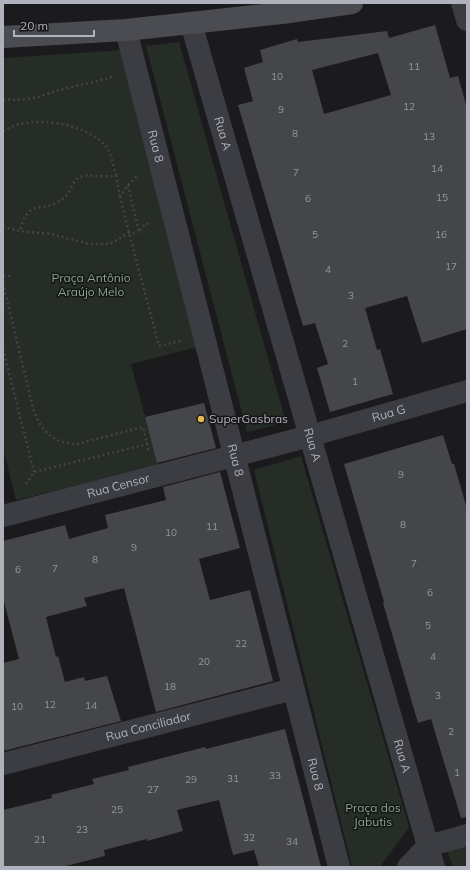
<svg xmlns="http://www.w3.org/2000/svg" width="470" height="870" font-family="Mulish,sans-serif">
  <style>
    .green { fill: #252d26 }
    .building { fill: #45464a; fill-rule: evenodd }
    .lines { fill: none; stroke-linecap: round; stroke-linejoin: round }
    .path { stroke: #424449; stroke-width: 2.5; stroke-dasharray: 2 3; stroke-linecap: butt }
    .minor { stroke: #3c3d42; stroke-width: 22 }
    .tertiary { stroke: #3c3d42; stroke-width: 22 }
    .secondary { stroke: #4a4c52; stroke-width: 22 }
    .poi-dot { fill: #e6ba4a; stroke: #161618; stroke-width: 1.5 }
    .labels { text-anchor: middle; stroke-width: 3; stroke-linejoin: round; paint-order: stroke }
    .number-label { font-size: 10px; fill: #94979f }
    .street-label { font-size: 12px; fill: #afb2bb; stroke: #161618 }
    .park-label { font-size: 12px; fill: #87a58b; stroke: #161618 }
    .poi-label { font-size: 12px; fill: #afb2bb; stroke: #161618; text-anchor: start }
  </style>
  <rect width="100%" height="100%" fill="#1b1b1d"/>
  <g class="green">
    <path d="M 179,42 L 286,422 L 247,432 L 146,46 Z"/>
    <path d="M 122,50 L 197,347 L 131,364 L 158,466 L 16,500 L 3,448 L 3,58 Z"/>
    <path d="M 301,456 L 409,827 L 380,867 L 352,867 L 254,470 Z"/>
    <path d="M 467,845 L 467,867 L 453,867 L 447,850 Z"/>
  </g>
  <g class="building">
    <path d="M 435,25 L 450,78 L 458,76 L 467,108 L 467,329 L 422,343 L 407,296 L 365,308 L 377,350 L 380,349 L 393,394 L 330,412 L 317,368 L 328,364 L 315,323 L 303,326 L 238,105 L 253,101 L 244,68 L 263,62 L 260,50 L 297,39 L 298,42 L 387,31 L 389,38 ZM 378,53 L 391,95 L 324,114 L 312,70 Z"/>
    <path d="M 204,403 L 216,448 L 157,463 L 145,417 Z"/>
    <path d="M 443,435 L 452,464 L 454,464 L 467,509 L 467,817 L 461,818 L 431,719 L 418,723 L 383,603 L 384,602 L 344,464 Z"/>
    <path d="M 220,472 L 240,548 L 199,559 L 210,600 L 250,590 L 273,681 L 156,712 L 124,588 L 84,598 L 87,606 L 46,617 L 56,657 L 58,656 L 65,682 L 84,677 L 85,681 L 107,676 L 121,721 L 3,751 L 3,663 L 19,659 L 3,598 L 3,541 L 65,525 L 69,539 L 108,528 L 105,515 L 166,500 L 163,487 Z"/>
    <path d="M 285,729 L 321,867 L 259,867 L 254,850 L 233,855 L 219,800 L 177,810 L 183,831 L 147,841 L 147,839 L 104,850 L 105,856 L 62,867 L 3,867 L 3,810 L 52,798 L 51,795 L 94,784 L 92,779 L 129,770 L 128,767 L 205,747 L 206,749 Z"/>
  </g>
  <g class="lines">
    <g class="path">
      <path d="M 3,99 L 17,100 L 38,97 L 59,90 L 98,81 L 112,77"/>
      <path d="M 3,131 C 30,114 84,122 106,146 C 110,150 114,168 116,175 C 103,179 91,173 80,177 C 72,180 72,191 65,197 C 61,200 57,203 52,205 C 43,208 34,205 27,214 C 23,218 22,225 20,231"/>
      <path d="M 116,175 L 120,196 L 128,185 L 138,175"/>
      <path d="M 128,185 L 139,232 L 146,223 L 150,226"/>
      <path d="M 120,196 L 129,233 L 159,346 L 181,341"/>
      <path d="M 3,226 L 7,228 L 20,231 L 51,234 L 89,244 L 110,244 L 129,233 L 139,232"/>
      <path d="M 3,277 L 11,276"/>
      <path d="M 3,283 L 33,408 C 40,430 53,444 77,444 L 143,427 L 147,444"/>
      <path d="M 3,349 L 34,472"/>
      <path d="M 26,484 L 34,472 L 147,444 L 149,452"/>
    </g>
    <g class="minor">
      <path d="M 462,3 L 467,20"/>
      <path id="s1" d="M 191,23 L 434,867"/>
      <path id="s2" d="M 3,516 L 310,436 L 467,391"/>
      <path id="s3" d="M 3,764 L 293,689"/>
      <path d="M 408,867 L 428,846 L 467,835"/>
    </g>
    <path class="tertiary" id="s4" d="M 126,30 L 339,867"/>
    <path class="secondary" d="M 3,37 L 126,30 L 282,13 L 352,3"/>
  </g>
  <circle class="poi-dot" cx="201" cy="419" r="4"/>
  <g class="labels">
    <g class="number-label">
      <text x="414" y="70">11</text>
      <text x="277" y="80">10</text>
      <text x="409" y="110">12</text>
      <text x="281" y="113">9</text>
      <text x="295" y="137">8</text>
      <text x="429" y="140">13</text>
      <text x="437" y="172">14</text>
      <text x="296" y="176">7</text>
      <text x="442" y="201">15</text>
      <text x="308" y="202">6</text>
      <text x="315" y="238">5</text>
      <text x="441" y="238">16</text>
      <text x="451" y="270">17</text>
      <text x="328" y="273">4</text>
      <text x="351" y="299">3</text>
      <text x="345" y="347">2</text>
      <text x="355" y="385">1</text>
      <text x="401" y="478">9</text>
      <text x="403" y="528">8</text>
      <text x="212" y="530">11</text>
      <text x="171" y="536">10</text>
      <text x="134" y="551">9</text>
      <text x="95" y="563">8</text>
      <text x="414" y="567">7</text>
      <text x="55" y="572">7</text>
      <text x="18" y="573">6</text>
      <text x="430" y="596">6</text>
      <text x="428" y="629">5</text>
      <text x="241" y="647">22</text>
      <text x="433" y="660">4</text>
      <text x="204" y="665">20</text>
      <text x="170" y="690">18</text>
      <text x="438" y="699">3</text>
      <text x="50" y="708">12</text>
      <text x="91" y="709">14</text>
      <text x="17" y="710">10</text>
      <text x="451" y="735">2</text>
      <text x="457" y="776">1</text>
      <text x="275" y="779">33</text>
      <text x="233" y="782">31</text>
      <text x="191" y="783">29</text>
      <text x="153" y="793">27</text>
      <text x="117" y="813">25</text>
      <text x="82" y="833">23</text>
      <text x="249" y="841">32</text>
      <text x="40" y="843">21</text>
      <text x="292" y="845">34</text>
    </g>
    <g class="street-label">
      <text dy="4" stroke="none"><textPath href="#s1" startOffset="115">Rua A</textPath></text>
      <text dy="4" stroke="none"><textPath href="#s4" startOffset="120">Rua 8</textPath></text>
      <text dy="4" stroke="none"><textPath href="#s2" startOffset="399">Rua G</textPath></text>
      <text dy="4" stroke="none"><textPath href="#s1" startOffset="439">Rua A</textPath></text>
      <text dy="4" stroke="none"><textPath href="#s4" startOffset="444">Rua 8</textPath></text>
      <text dy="4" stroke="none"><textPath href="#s2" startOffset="119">Rua Censor</textPath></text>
      <text dy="4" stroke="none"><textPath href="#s3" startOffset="150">Rua Conciliador</textPath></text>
      <text dy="4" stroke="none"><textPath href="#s1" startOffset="763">Rua A</textPath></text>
      <text dy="4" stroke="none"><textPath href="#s4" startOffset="768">Rua 8</textPath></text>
    </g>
    <g class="park-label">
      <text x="91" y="282">Praça Antônio<tspan x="91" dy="14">Araújo Melo</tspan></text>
      <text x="373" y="812">Praça dos<tspan x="373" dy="14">Jabutis</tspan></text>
    </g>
    <g class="poi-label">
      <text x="209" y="423">SuperGasbras</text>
    </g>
  </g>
  <rect width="470" height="870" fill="none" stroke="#afb2bb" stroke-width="8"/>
  <path d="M14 30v6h80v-6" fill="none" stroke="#afb2bb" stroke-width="2"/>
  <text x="20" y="30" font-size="12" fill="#afb2bb" stroke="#161618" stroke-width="3" paint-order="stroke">20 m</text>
</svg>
